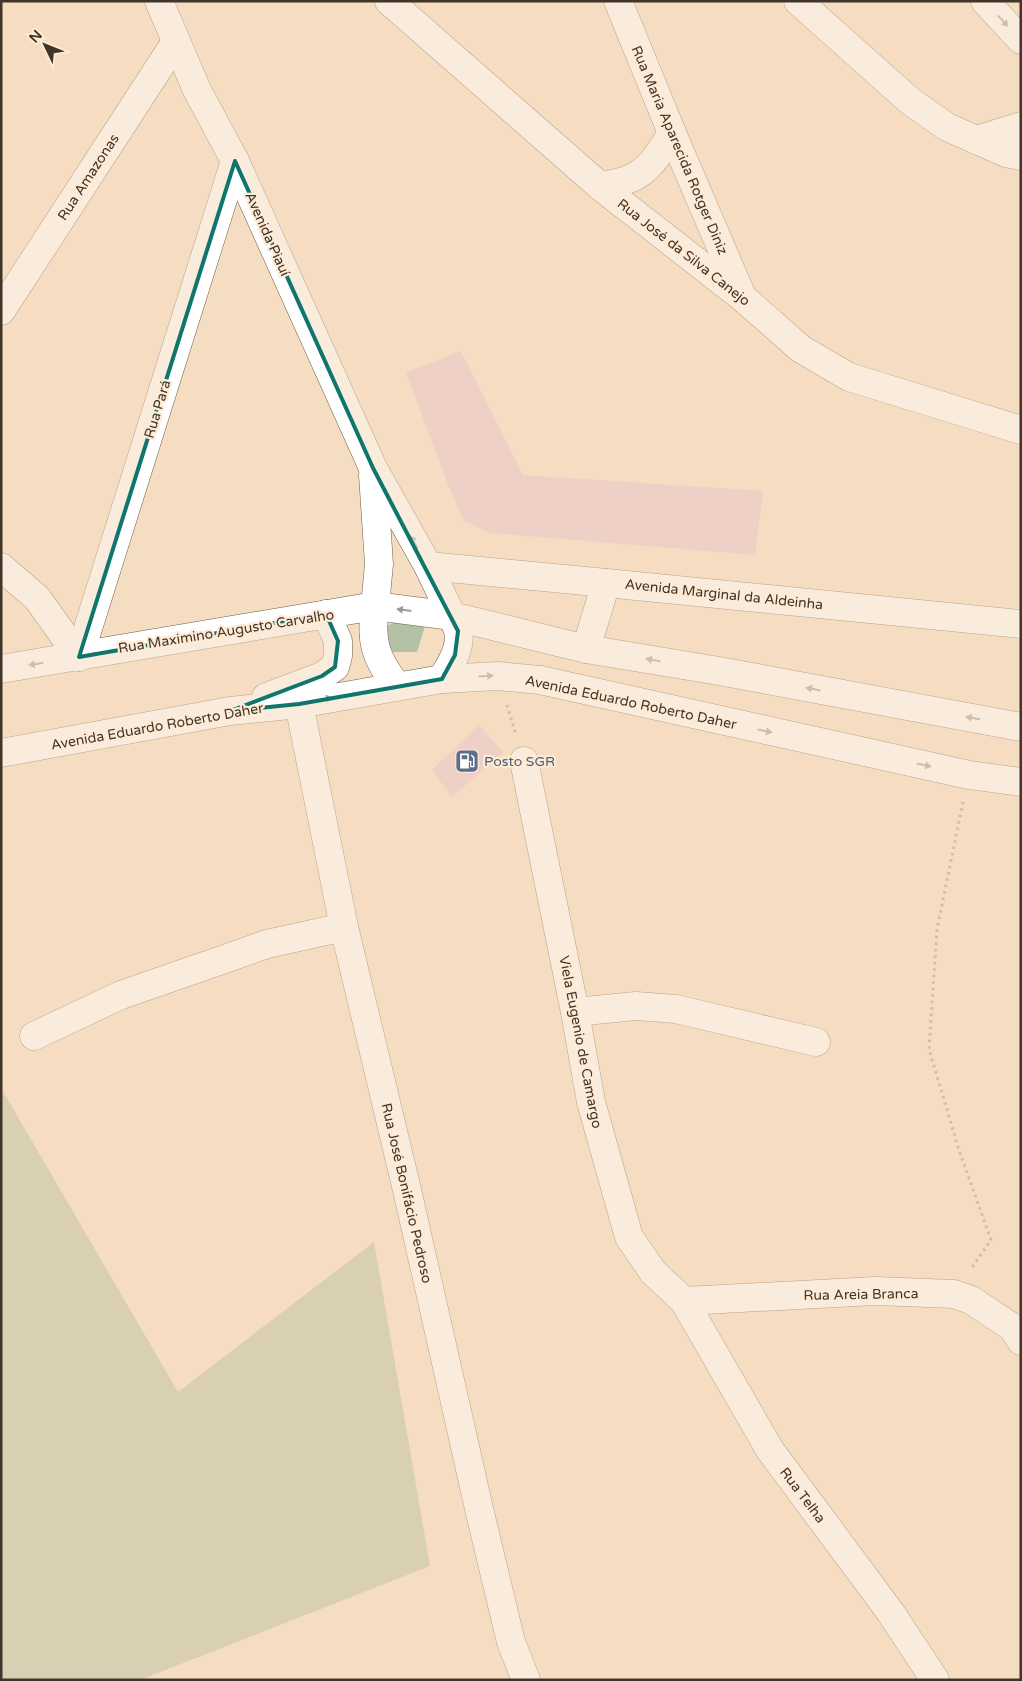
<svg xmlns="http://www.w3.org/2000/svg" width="1022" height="1681" font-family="'Varela Round',sans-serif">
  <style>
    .green { fill: #b5c1a4 }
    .building { fill: #e5c0cc }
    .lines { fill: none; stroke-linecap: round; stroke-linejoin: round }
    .minor-casing { stroke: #715d44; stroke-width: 29 }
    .major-casing { stroke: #715d44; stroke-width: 29 }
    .path { stroke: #a89682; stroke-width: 3; stroke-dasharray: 2.5 4; stroke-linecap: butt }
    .minor { stroke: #fff; stroke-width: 28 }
    .major { stroke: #fff; stroke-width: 28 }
    .oneway { fill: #9f9a95 }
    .marked { fill: none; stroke: #0f766e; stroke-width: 4; stroke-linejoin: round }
    .labels { text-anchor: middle; stroke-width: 4.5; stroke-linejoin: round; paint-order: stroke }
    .street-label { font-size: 14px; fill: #3f352b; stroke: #ffebd5 }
    .service-label { font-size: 14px; fill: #4e5e75; stroke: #ffebd5; text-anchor: start }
  </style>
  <rect width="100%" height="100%" fill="#f5ddc1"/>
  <g class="green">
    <path d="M 407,616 L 425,626 L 417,652 L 383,652 L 379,630 Z"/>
    <path d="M 1,1088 L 178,1392 L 374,1242 L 430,1566 L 140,1680 L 1,1680 Z"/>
  </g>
  <g class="building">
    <path d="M 461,351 L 523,475 L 763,491 L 755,555 L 491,533 L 464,521 L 447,482 L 406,373 Z"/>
    <path d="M 479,725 L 503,752 L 452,797 L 432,770 Z"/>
  </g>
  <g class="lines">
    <g class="minor-casing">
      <g id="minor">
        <path d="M 159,1 L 197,90 L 235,161 L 373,468 L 428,566 L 452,616"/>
        <path d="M 389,1 L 601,187 L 743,298 L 801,349 L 849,377 L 1021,430"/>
        <path d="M 618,1 L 672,133 L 741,294"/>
        <path d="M 798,1 L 910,101 L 947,127 L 1006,153 L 1021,156"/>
        <path d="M 985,1 L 1021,40"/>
        <path d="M 976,140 L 1021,126"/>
        <path d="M 601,187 C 610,184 620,183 629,179 C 649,172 661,151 672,133"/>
        <path d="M 1,311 L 175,43"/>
        <path d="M 373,475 L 379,564 L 375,606"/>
        <path d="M 428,566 L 606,583 L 1021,624"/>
        <path d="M 1,567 L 37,598 L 79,657"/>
        <path d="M 586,649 L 606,583"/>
        <path d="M 79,657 L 235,161"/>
        <path d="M 299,704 L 344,927 L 407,1190 L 480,1513 L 511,1642 L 526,1680"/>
        <path d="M 524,761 L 575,1012 L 591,1102 L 629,1237 L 653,1272 L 684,1301 L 770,1450 L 891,1613 L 935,1680"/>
        <path d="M 575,1012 L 636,1006 L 676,1009 L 816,1042"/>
        <path d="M 34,1036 L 121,995 L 219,961 L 267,944 L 344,927"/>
        <path d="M 684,1301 L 875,1291 L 954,1294 L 971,1300 L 1012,1327 L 1021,1341"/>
      </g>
    </g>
    <g class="major-casing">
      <g id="major">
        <path d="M 375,606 C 370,641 375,658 397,686"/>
        <path d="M 1,669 L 375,606 L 452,616 L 586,649 L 719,671 L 1021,727"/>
        <path d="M 442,679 C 450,665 462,648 458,631 C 457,626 454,621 452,616"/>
        <path d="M 266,697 L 322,676 L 335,667 L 338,656 L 338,641 L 326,614"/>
        <path d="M 1,753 L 230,711 L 299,704 L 442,679 L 498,676 L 540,680 L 969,775 L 1021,782"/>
      </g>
    </g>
    <g class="path">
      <path d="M 507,705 L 516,735"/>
      <path d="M 963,802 L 937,929 L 929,1049 L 958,1147 L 991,1240 L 971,1269"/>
    </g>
    <use href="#minor" class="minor"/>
    <use href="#major" class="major"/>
  </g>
  <defs><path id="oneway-solid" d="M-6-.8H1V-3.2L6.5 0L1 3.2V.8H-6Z" transform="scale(1.25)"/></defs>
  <g class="oneway">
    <use href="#oneway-solid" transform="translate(1003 21) rotate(47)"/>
    <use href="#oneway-solid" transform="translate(414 542) rotate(-119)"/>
    <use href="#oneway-solid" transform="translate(404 610) rotate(-173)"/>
    <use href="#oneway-solid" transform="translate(653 660) rotate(-170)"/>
    <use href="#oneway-solid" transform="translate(36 664) rotate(171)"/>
    <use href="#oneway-solid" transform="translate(486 676) rotate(-4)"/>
    <use href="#oneway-solid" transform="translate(813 689) rotate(-169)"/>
    <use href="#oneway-solid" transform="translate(325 699) rotate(-11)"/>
    <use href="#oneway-solid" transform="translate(973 718) rotate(-169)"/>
    <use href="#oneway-solid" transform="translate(765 731) rotate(12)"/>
    <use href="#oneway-solid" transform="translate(924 765) rotate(12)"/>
  </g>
  <path d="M0 0H1022V1681H0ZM 235,161 L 373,468 L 458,631 L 455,655 L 442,679 L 299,704 L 230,711 L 322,676 L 335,667 L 338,641 L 326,614 L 79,657 Z" fill="#f5ddc1" fill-opacity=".55" fill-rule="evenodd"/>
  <path class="marked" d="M 235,161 L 373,468 L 458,631 L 455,655 L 442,679 L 299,704 L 230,711 L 322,676 L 335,667 L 338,641 L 326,614 L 79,657 Z"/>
  <defs>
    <g id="fuel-square" transform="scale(1.25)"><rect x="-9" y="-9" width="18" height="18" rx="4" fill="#5c6f8a" stroke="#ffebd5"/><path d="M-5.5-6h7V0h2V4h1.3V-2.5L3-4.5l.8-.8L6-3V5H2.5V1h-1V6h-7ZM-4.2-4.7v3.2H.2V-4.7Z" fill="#fff"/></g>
  </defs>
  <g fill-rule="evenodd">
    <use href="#fuel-square" x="467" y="761"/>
  </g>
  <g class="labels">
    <g class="street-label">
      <text transform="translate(680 150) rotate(67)" y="5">Rua Maria Aparecida Rotger Diniz</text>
      <text transform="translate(88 177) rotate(-57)" y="5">Rua Amazonas</text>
      <text transform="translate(268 234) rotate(66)" y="5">Avenida Piauí</text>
      <text transform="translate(684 252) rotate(38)" y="5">Rua José da Silva Canejo</text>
      <text transform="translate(157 409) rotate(-73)" y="5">Rua Pará</text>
      <text transform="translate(724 594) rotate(6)" y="5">Avenida Marginal da Aldeinha</text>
      <text transform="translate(226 631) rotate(-9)" y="5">Rua Maximino Augusto Carvalho</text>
      <text transform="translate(631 702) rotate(12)" y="5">Avenida Eduardo Roberto Daher</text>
      <text transform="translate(157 726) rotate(-10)" y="5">Avenida Eduardo Roberto Daher</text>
      <text transform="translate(581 1042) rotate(79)" y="5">Viela Eugenio de Camargo</text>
      <text transform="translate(407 1193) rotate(77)" y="5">Rua José Bonifácio Pedroso</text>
      <text transform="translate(861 1294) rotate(-1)" y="5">Rua Areia Branca</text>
      <text transform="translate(803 1495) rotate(53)" y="5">Rua Telha</text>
    </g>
    <g class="service-label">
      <text x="484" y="766">Posto SGR</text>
    </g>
  </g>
  <rect width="1022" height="1681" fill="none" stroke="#3f352b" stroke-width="5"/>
  <g transform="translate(45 45) rotate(313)" stroke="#ffebd5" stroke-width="4" paint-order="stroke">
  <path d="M0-4L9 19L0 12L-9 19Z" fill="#3f352b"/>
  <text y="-8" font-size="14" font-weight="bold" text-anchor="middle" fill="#3f352b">N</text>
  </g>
</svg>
